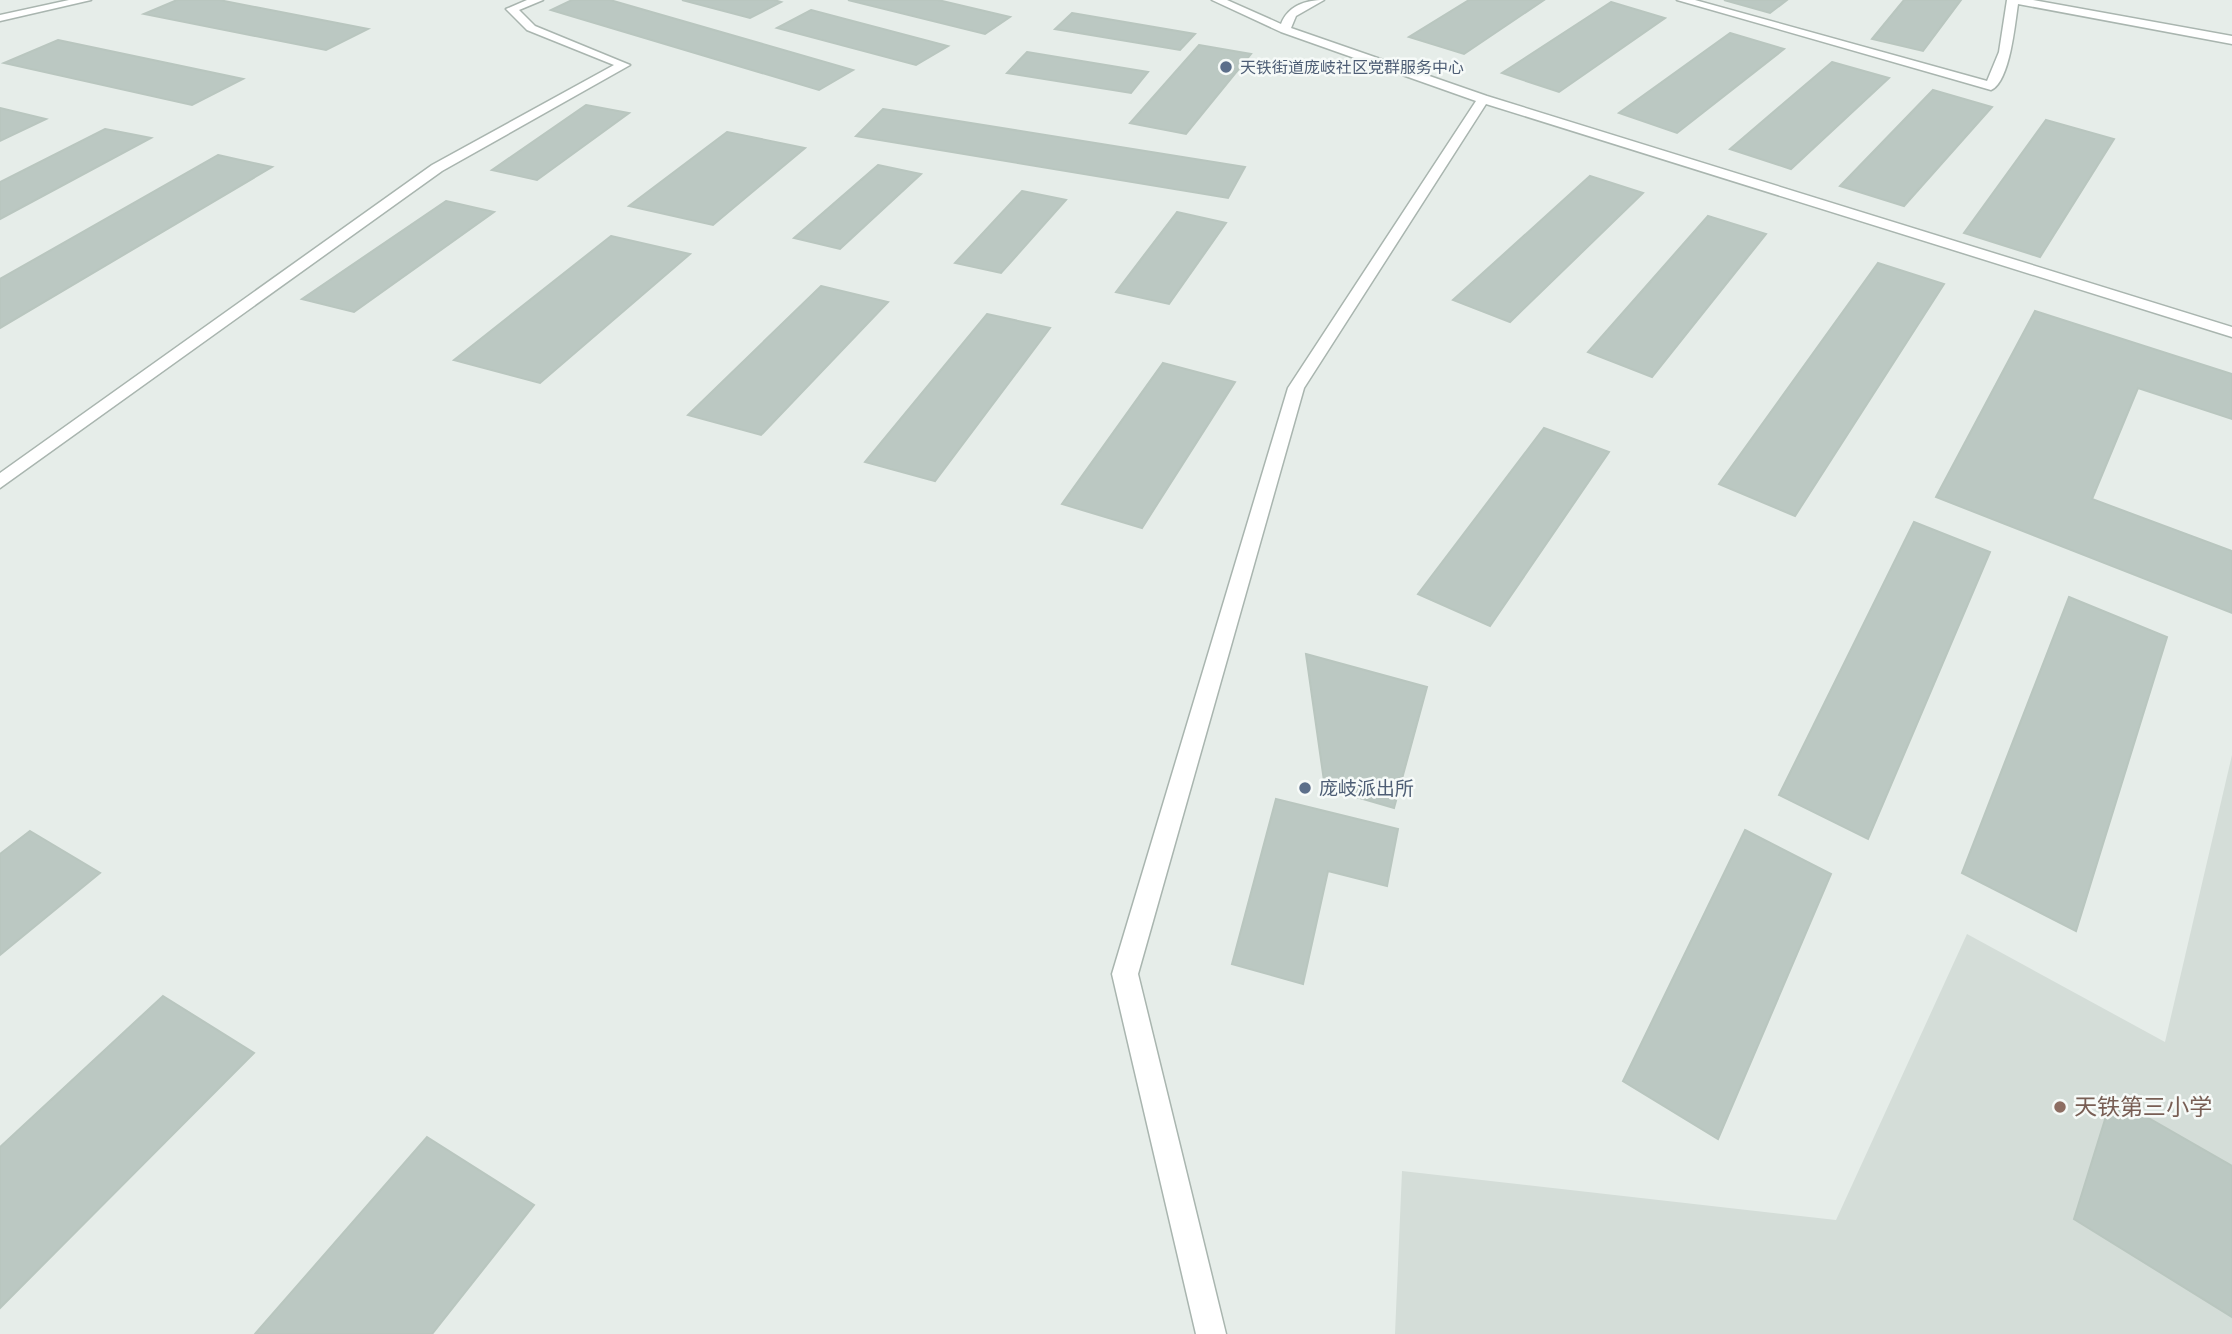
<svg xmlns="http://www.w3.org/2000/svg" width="2232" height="1334" font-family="'PT Sans Narrow','Noto Sans SC',sans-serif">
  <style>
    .built { fill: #d4ddd8 }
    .building { fill: #bbc8c2; stroke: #b9c6bf; stroke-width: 2 }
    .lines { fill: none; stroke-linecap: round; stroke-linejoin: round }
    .minor-casing { stroke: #a9b5af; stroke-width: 3 }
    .minor { fill: #fff; fill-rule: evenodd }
    .service-dot { fill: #5c6f8a; stroke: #f6faf8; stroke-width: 2.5 }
    .education-dot { fill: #8d6e63; stroke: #f6faf8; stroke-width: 2.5 }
    .labels { text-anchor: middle; stroke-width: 5; stroke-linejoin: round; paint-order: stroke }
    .far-service-label { font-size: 16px; fill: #4e5e75; stroke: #f6faf8; text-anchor: start }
    .service-label { font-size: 19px; fill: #4e5e75; stroke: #f6faf8; text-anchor: start }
    .near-education-label { font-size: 23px; fill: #785e54; stroke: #f6faf8; text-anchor: start }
  </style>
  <rect width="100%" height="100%" fill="#e6ede9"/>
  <path class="built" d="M 2232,755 L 2232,1334 L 1395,1334 L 1402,1171 L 1836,1220 L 1967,934 L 2165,1042 Z"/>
  <g class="building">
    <path d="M 177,0 L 219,0 L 368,29 L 326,50 L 144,14 Z"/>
    <path d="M 572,0 L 610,0 L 853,70 L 819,90 L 551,10 Z"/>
    <path d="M 682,0 L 774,0 L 781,2 L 750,18 Z"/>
    <path d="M 848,0 L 938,0 L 1010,17 L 985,34 Z"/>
    <path d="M 1469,0 L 1544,0 L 1464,54 L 1409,37 Z"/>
    <path d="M 1724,0 L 1787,0 L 1770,13 Z"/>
    <path d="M 1904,0 L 1961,0 L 1923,51 L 1872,39 Z"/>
    <path d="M 1611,2 L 1665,18 L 1559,92 L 1502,73 Z"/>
    <path d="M 811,10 L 948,46 L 916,65 L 777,28 Z"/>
    <path d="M 1072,13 L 1195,34 L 1180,50 L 1055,29 Z"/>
    <path d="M 1730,33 L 1784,49 L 1677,133 L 1619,113 Z"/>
    <path d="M 58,40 L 243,79 L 192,105 L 4,63 Z"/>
    <path d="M 1199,45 L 1251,54 L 1186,134 L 1130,123 Z"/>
    <path d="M 1027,52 L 1148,72 L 1131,93 L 1007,73 Z"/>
    <path d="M 1832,62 L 1889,78 L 1791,169 L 1730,149 Z"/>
    <path d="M 1933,90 L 1992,107 L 1904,206 L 1840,186 Z"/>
    <path d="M 586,105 L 629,113 L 537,180 L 492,170 Z"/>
    <path d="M 0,108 L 46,119 L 0,141 Z"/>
    <path d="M 883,109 L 1245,167 L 1228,198 L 856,136 Z"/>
    <path d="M 2046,120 L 2114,139 L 2040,257 L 1964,233 Z"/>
    <path d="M 105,129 L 151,138 L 0,219 L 0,182 Z"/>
    <path d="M 727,132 L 805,148 L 713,225 L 629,206 Z"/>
    <path d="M 218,155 L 272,167 L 0,328 L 0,279 Z"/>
    <path d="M 878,165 L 921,174 L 840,249 L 794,238 Z"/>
    <path d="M 1590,176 L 1643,193 L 1510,322 L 1453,300 Z"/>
    <path d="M 1022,191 L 1066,200 L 1001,273 L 955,263 Z"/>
    <path d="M 446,201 L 494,212 L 354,312 L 302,299 Z"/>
    <path d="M 1177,212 L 1226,223 L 1169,304 L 1116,292 Z"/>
    <path d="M 1708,216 L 1766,234 L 1652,377 L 1588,352 Z"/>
    <path d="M 611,236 L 690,254 L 540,383 L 454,360 Z"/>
    <path d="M 1878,263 L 1944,284 L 1795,516 L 1719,484 Z"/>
    <path d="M 821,286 L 888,302 L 761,435 L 688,415 Z"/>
    <path d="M 2035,311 L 2232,374 L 2232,419 L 2138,388 L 2092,499 L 2232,551 L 2232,613 L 1936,497 Z"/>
    <path d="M 987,314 L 1050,328 L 935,481 L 865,462 Z"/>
    <path d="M 1163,363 L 1235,382 L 1142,528 L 1062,504 Z"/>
    <path d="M 1544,428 L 1609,452 L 1490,626 L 1418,594 Z"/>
    <path d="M 1914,522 L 1990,552 L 1868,839 L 1779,795 Z"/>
    <path d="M 2069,597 L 2167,637 L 2076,931 L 1962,873 Z"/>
    <path d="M 1306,654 L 1427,687 L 1394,808 L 1325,788 Z"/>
    <path d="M 1276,799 L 1398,829 L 1387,886 L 1328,871 L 1303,984 L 1232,964 Z"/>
    <path d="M 1745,830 L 1831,874 L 1718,1139 L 1623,1081 Z"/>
    <path d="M 30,831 L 100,873 L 0,955 L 0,854 Z"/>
    <path d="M 163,996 L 254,1053 L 0,1308 L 0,1147 Z"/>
    <path d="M 2112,1097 L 2232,1166 L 2232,1317 L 2074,1219 Z"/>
    <path d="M 427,1137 L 534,1205 L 432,1334 L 255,1334 Z"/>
  </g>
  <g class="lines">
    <g class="minor-casing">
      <g id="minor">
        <path d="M 69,0 L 91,0 L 0,21 L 0,15 Z"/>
        <path d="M 527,0 L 543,0 L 519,10 L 535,26 L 630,65 L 442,171 L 0,488 L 0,473 L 432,165 L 614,65 L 527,30 L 506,9 Z"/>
        <path d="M 1212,0 L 1227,0 L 1281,24 C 1288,6 1305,0 1324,0 L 1296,16 L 1291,28 L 1487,96 L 2232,327 L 2232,337 L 1486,104 L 1304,388 L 1138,974 L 1226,1334 L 1196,1334 L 1112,974 L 1288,388 L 1476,101 L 1281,32 Z"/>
        <path d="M 1677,0 L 1695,0 L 1987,81 L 1999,52 L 2007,0 L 2033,0 L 2232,36 L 2232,44 L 2018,4 C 2015,23 2010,82 1991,90 Z"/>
      </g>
    </g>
    <use href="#minor" class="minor"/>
  </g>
  <g class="service-dot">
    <circle cx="1226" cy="67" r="7"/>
    <circle cx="1305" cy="788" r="7"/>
  </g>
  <circle class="education-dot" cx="2060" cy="1107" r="7"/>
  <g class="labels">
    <g class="far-service-label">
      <text x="1240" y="73">天铁街道庞岐社区党群服务中心</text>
    </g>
    <g class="service-label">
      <text x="1319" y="795">庞岐派出所</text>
    </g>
    <g class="near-education-label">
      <text x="2074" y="1115">天铁第三小学</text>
    </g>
  </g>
</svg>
